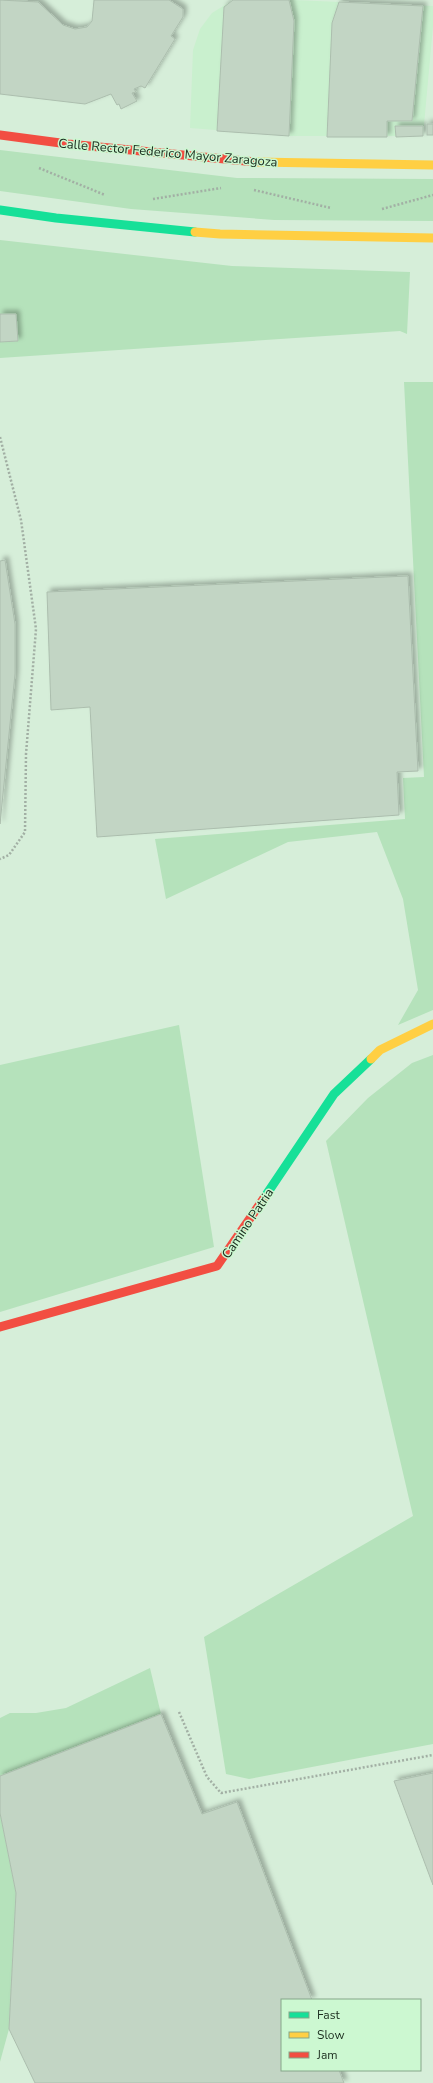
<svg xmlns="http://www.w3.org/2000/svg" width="433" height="2083" font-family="'Nunito Sans',sans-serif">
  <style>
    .built { fill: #c9f0ce }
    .grass { fill: #b5e2bb }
    .building { fill: #c2d5c4; stroke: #acbeae; filter: url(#shadow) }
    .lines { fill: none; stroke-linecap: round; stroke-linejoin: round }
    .path { stroke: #a2afa4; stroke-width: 2.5; stroke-dasharray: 2 2; stroke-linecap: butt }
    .fast { stroke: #16e098; stroke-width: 9 }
    .slow { stroke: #ffcf43; stroke-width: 9 }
    .jam { stroke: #f24e42; stroke-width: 9 }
    .labels { text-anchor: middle; stroke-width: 3; stroke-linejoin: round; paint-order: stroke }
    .street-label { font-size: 13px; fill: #1b2c1e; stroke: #ccf8d1 }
  </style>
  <defs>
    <filter id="shadow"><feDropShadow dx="3.5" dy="-3.5" stdDeviation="2" flood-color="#0004"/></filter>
  </defs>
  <rect width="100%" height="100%" fill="#d6eed9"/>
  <path class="built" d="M 233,0 L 293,0 L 433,6 L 433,26 L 423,136 L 289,136 L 190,128 L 193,50 L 200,29 L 212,13 Z"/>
  <g class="grass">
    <path d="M 0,150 L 237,178 L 433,179 L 433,221 L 274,220 L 131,209 L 0,191 Z"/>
    <path d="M 0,240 L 232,266 L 410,272 L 407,334 L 400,331 L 0,358 L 0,342 L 18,341 L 16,315 L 0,314 Z"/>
    <path d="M 404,382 L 433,382 L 433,1010 L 398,1025 L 418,990 L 403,899 L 377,832 L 288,842 L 166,899 L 155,839 L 405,819 L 403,778 L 424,777 Z"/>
    <path d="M 179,1025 L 214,1247 L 0,1312 L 0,1065 Z"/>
    <path d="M 433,1055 L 433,1744 L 249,1779 L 226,1774 L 204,1637 L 413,1516 L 326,1141 L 368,1098 L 412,1063 Z"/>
    <path d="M 150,1668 L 161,1714 L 0,1776 L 0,1718 L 10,1713 L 36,1713 L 66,1708 Z"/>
    <path d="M 0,1813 L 16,1893 L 9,2029 L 0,2062 Z"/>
  </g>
  <g class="building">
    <path d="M 0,0 L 38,2 L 63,25 L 75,29 L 87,27 L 92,21 L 94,0 L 169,0 L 183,9 L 183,17 L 171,36 L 175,39 L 145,88 L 141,86 L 134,89 L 136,92 L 132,93 L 137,101 L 121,109 L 119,104 L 117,105 L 111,94 L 85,104 L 0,94 Z"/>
    <path d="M 233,0 L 289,0 L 294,21 L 289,136 L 217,131 L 224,7 Z"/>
    <path d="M 339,2 L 423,6 L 412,121 L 387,121 L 387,137 L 327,137 L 332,23 Z"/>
    <rect x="427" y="124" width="6" height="11"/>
    <path d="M 395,126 L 423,126 L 423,136 L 396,137 Z"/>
    <path d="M 0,314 L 16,314 L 18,341 L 0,342 Z"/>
    <path d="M 5,560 L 15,624 L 15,674 L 0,824 L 0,561 Z"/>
    <path d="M 408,576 L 418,771 L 397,772 L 399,815 L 97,837 L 90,707 L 51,710 L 47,592 Z"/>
    <path d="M 161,1714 L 202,1814 L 237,1802 L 312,2000 L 282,2000 L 282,2070 L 339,2070 L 344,2083 L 35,2083 L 9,2029 L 16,1893 L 0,1813 L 0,1776 Z"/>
    <path d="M 433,1773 L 433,1885 L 394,1781 Z"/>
  </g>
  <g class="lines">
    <g class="path">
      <path d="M 39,168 L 105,195"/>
      <path d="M 254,190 L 331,208"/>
      <path d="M 153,199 L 221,188"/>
      <path d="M 382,209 L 433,195"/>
      <path d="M 0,437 L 21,520 L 36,629 L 26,754 L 25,832 L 9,855 L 0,859"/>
      <path d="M 179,1712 L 207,1777 L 221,1793 L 433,1755"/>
    </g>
    <g class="fast">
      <path d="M 0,210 L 56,218 L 195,232"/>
      <path d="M 264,1198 L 334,1094 L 371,1059"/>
    </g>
    <g class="slow">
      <path d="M 256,162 L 433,165"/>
      <path d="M 195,232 L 220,234 L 433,238"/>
      <path d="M 371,1059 L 380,1050 L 433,1024"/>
    </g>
    <g class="jam">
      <path d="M 0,135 L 68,144 L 256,162"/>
      <path d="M 0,1327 L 217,1266 L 264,1198"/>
    </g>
  </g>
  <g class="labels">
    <g class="street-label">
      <text transform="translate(168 152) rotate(5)" y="5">Calle Rector Federico Mayor Zaragoza</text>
      <text transform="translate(247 1223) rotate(-56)" y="5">Camino Patria</text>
    </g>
  </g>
  <rect x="281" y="1999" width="140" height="72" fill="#ccf8d1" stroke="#85a689"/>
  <rect x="289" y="2012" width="20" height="6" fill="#16e098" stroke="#85a689"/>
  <text x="317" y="2019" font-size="12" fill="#1b2c1e">Fast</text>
  <rect x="289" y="2032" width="20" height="6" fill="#ffcf43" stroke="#85a689"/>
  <text x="317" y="2039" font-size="12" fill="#1b2c1e">Slow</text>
  <rect x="289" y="2052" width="20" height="6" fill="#f24e42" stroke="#85a689"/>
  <text x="317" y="2059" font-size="12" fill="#1b2c1e">Jam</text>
</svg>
